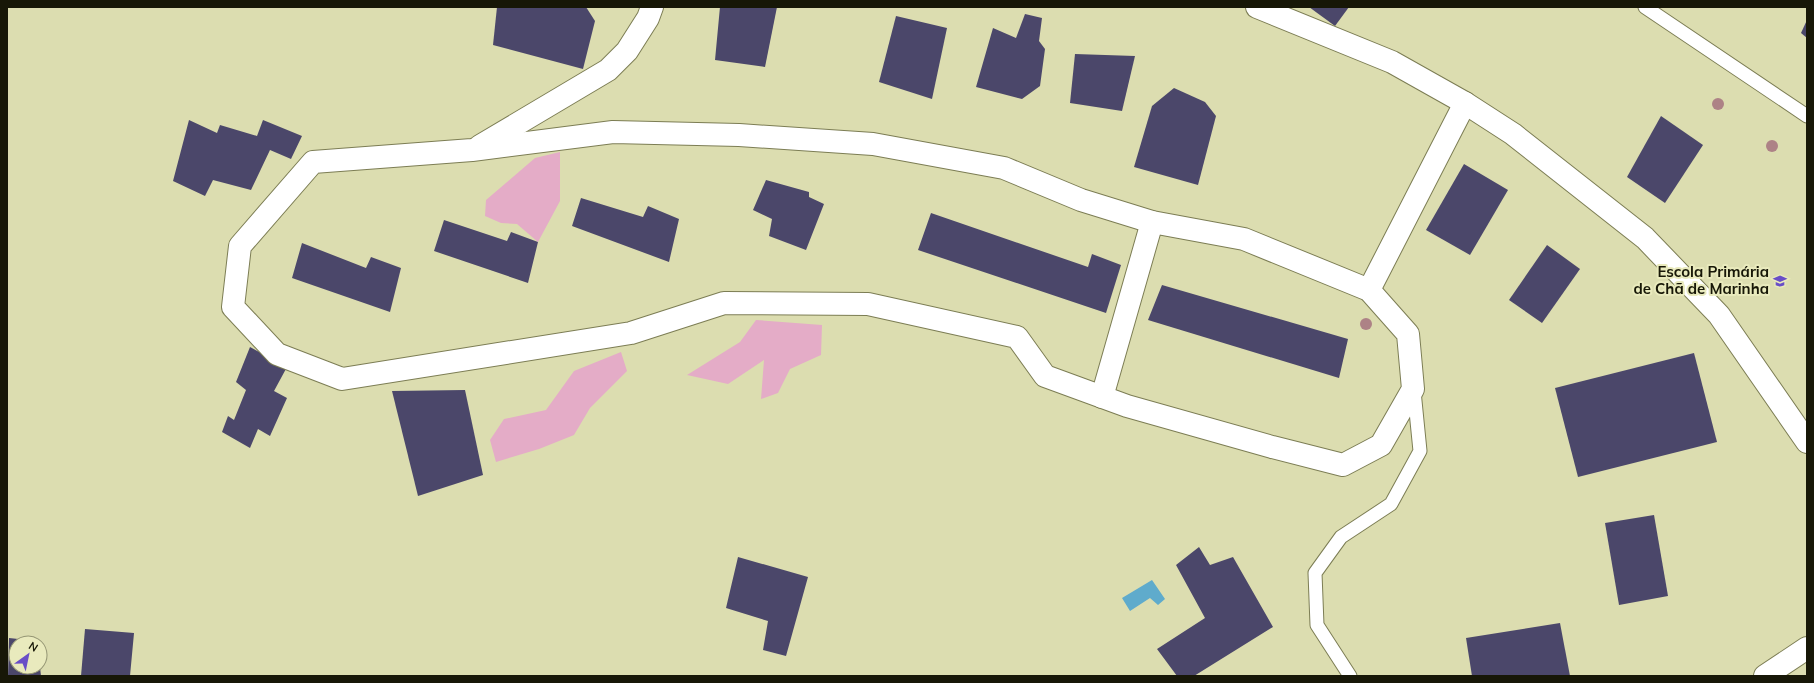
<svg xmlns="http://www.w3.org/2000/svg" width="1814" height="683" font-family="Mulish,sans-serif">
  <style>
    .green { fill: #e4acc7 }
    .water { fill: #5fabcc }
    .building { fill: #4b476a }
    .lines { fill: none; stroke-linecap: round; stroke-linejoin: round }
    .service-casing { stroke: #7c7d54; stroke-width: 15 }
    .minor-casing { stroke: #7c7d54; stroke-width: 24 }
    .tertiary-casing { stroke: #7c7d54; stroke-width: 24 }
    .service { stroke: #fff; stroke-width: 13 }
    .minor { stroke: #fff; stroke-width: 22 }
    .tertiary { stroke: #fff; stroke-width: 22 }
    .tree { fill: #ad8286 }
    .labels { text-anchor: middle; stroke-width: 4; stroke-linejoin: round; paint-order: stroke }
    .poi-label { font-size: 15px; font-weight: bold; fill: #171707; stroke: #e9eabd; text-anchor: end }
  </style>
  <rect width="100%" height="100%" fill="#dcddb0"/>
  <g class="green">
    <path d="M 560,152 L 560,201 L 538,242 L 517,224 L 501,223 L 485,216 L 486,200 L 535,158 Z"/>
    <path d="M 756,320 L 822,325 L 821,355 L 790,369 L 778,393 L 761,399 L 764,360 L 728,384 L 687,375 L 740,342 Z"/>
    <path d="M 621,352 L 627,371 L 590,408 L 574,435 L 539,449 L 496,462 L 490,440 L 504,419 L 546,410 L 574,371 Z"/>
  </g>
  <path class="water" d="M 1152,580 L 1165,599 L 1158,605 L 1150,598 L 1130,611 L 1122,598 Z"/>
  <g class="building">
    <path d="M 497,7 L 586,7 L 595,21 L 583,69 L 493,45 Z"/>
    <path d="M 720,7 L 777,7 L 765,67 L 715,60 Z"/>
    <path d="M 1309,7 L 1349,7 L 1335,26 Z"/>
    <path d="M 1025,14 L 1042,18 L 1039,41 L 1045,49 L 1040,86 L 1022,99 L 976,87 L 993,28 L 1016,38 Z"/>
    <path d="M 896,16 L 947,28 L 932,99 L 879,82 Z"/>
    <path d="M 1807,20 L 1807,38 L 1801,33 Z"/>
    <path d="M 1075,54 L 1135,56 L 1122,111 L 1070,103 Z"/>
    <path d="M 1174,88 L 1205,102 L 1216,116 L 1198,185 L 1134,167 L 1152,106 Z"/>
    <path d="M 1661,116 L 1703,145 L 1665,203 L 1627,177 Z"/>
    <path d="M 189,120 L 217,133 L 220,125 L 257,136 L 263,120 L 302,136 L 291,159 L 270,150 L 251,190 L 213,180 L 205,196 L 173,181 Z"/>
    <path d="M 1464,164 L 1508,190 L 1470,255 L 1426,230 Z"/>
    <path d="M 766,180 L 809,192 L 809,197 L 824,204 L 806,250 L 769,236 L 772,219 L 753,210 Z"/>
    <path d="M 581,198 L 643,217 L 648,206 L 679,219 L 669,262 L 572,226 Z"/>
    <path d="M 931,213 L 1088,267 L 1092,254 L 1121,265 L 1106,313 L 918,250 Z"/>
    <path d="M 444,220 L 507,241 L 511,232 L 538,242 L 528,283 L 434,251 Z"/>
    <path d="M 302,243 L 366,268 L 371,257 L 401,268 L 390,312 L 292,278 Z"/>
    <path d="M 1547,245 L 1580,269 L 1542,323 L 1509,300 Z"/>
    <path d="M 1162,285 L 1348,339 L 1339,378 L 1148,320 Z"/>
    <path d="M 250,347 L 287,367 L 274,391 L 287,398 L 270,436 L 258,429 L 250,448 L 222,432 L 228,416 L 234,420 L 246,390 L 236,382 Z"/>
    <path d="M 1694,353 L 1717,442 L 1578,477 L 1555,388 Z"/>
    <path d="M 465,390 L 483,475 L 418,496 L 392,391 Z"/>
    <path d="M 1654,515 L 1668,596 L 1619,605 L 1605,523 Z"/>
    <path d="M 1199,547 L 1210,565 L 1233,557 L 1273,627 L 1194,676 L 1177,676 L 1157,649 L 1205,618 L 1176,565 Z"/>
    <path d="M 738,557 L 808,577 L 786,656 L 763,650 L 768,621 L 726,608 Z"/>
    <path d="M 1560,623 L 1570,676 L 1472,676 L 1466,638 Z"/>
    <path d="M 85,629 L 134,633 L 130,676 L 81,676 Z"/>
    <path d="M 9,638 L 37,641 L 37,643 L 16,643 L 16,667 L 40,667 L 41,676 L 8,676 Z"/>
  </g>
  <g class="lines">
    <g class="service-casing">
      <g id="service">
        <path d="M 1645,7 L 1807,116"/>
        <path d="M 1350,676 L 1317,625 L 1315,573 L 1341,537 L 1391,504 L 1420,451 L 1414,391"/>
      </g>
    </g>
    <g class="minor-casing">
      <g id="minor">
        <path d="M 613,132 L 739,135 L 873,144 L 1004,168 L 1081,200 L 1152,222 L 1244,239 L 1369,290 L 1408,334 L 1413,389 L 1381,445 L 1343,465 L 1272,447 L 1127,406 L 1045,376 L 1017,337 L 868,304 L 724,303 L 631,333 L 342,379 L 277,354 L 233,307 L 240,246 L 313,162 L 472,150 Z"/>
        <path d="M 480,146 L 608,70 L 627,51 L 648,18 L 652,7"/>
        <path d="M 1369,290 L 1465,103"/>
        <path d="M 1102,397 L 1152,222"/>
        <path d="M 1765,676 L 1807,648"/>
      </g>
    </g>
    <g class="tertiary-casing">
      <path id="tertiary" d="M 1257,7 L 1392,62 L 1465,103 L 1513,134 L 1645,238 L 1719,315 L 1807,442"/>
    </g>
    <use href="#service" class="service"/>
    <use href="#minor" class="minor"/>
    <use href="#tertiary" class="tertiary"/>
  </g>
  <g class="tree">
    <circle cx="1718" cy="104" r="6"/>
    <circle cx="1772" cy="146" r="6"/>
    <circle cx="1366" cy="324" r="6"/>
  </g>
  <defs>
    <g id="school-bare" transform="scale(1.08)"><path d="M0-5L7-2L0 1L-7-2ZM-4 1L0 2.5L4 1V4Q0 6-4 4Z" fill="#694ec7" stroke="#e9eabd" stroke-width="2.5" paint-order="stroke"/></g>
  </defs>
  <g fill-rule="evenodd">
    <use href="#school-bare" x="1780" y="281"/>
  </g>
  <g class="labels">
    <g class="poi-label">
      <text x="1769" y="277">Escola Primária<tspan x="1769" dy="17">de Chã de Marinha</tspan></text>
    </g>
  </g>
  <rect width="1814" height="683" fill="none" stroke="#171707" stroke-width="16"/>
  <g transform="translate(28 655) rotate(33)"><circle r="19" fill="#e9eabd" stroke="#959674"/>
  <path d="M0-3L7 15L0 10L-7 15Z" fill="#694ec7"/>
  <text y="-6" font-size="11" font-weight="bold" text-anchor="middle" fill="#171707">N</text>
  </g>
</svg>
